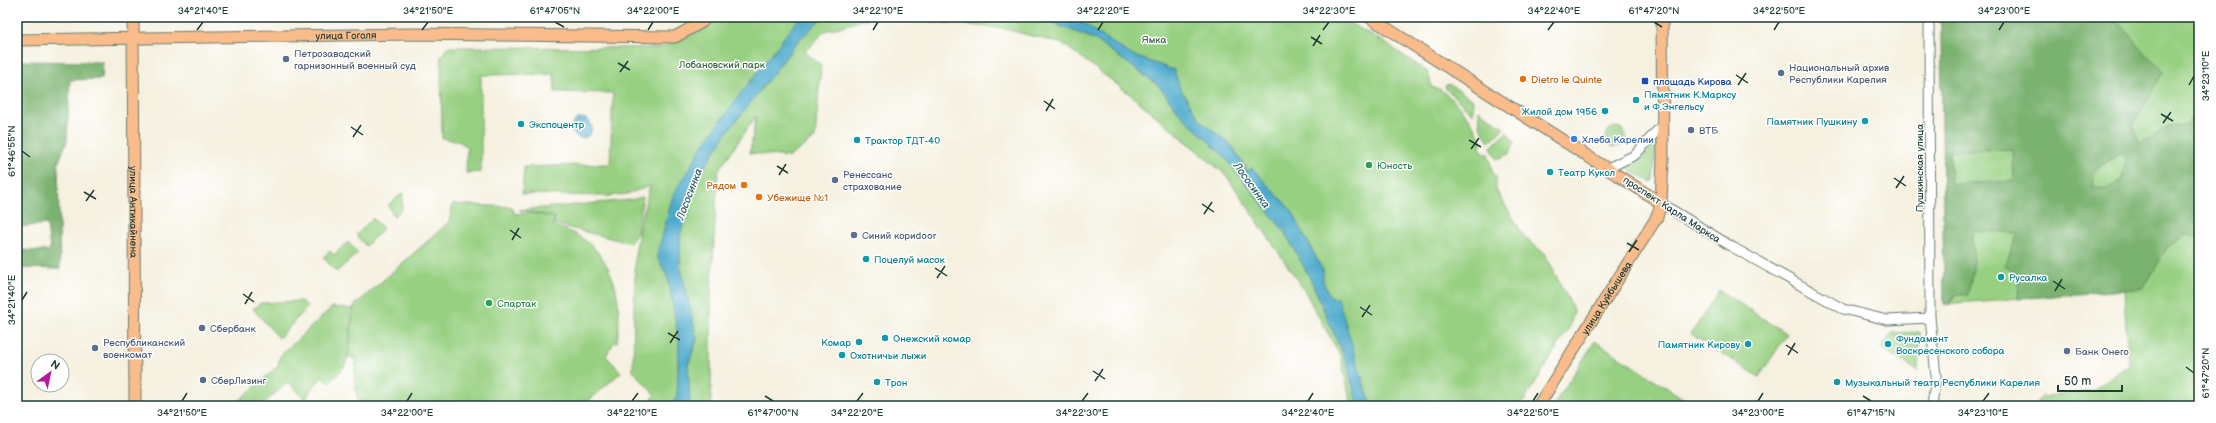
<svg xmlns="http://www.w3.org/2000/svg" width="2216" height="423" font-family="'Balsamiq Sans',sans-serif">
  <style>
    .green { fill: #98d082; stroke: #5c865b }
    .forest { fill: #7ab270; stroke: #4c7852; fill-rule: evenodd }
    .water { fill: #4eaacc; stroke: #367480 }
    .lines { fill: none; stroke-linecap: round; stroke-linejoin: round }
    .minor-casing { stroke: #6a7c70; stroke-width: 11 }
    .major-casing { stroke: #6a7c70; stroke-width: 13 }
    .minor { stroke: #fff; stroke-width: 9 }
    .major { stroke: #f9bc8a; stroke-width: 11 }
    .ticks { fill: none; stroke: #1f3d34; stroke-width: 1.5 }
    .service-dot { fill: #5c6f8a; stroke: #fff; stroke-width: 1.5 }
    .food-dot { fill: #e8710a; stroke: #fff; stroke-width: 1.5 }
    .transit-dot { fill: #1a4fb4; stroke: #fff; stroke-width: 1.5 }
    .culture-dot { fill: #0f9aa8; stroke: #fff; stroke-width: 1.5 }
    .shop-dot { fill: #3f7fe0; stroke: #fff; stroke-width: 1.5 }
    .leisure-dot { fill: #2e9e5b; stroke: #fff; stroke-width: 1.5 }
    .labels { text-anchor: middle; stroke-width: 3; stroke-linejoin: round; paint-order: stroke }
    .street-label { font-size: 10px; fill: #1f3d34; stroke: #fff }
    .park-label { font-size: 10px; fill: #3d6248; stroke: #fff }
    .service-label { font-size: 10px; fill: #4e5e75; stroke: #fff; text-anchor: start }
    .food-label { font-size: 10px; fill: #c56008; stroke: #fff; text-anchor: start }
    .transit-label { font-size: 10px; fill: #164399; stroke: #fff; text-anchor: start }
    .culture-label { font-size: 10px; fill: #0d838f; stroke: #fff; text-anchor: start }
    .shop-label { font-size: 10px; fill: #366cbe; stroke: #fff; text-anchor: start }
    .leisure-label { font-size: 10px; fill: #27864d; stroke: #fff; text-anchor: start }
    .water-label { font-size: 11px; font-style: italic; fill: #2f6369; stroke: #fff }
    .neatline { fill: none; stroke: #1f3d34; stroke-width: 1.5 }
    .ticks-label { font-size: 10px; text-anchor: middle; fill: #1f3d34 }
  </style>
  <rect width="100%" height="100%" fill="#fff"/>
  <filter id="ink" filterUnits="userSpaceOnUse"><feTurbulence type="fractalNoise" baseFrequency=".025" numOctaves="2"/><feDisplacementMap in="SourceGraphic" scale="8" xChannelSelector="R" yChannelSelector="G"/><feConvolveMatrix kernelMatrix="1 2 1 2 8 2 1 2 1" color-interpolation-filters="sRGB"/></filter>
  <filter id="wash" filterUnits="userSpaceOnUse"><feTurbulence type="fractalNoise" baseFrequency=".012" numOctaves="4" result="noise"/><feDisplacementMap in="SourceGraphic" scale="16" xChannelSelector="R" yChannelSelector="G"/><feGaussianBlur stdDeviation="0.9" result="paint"/><feColorMatrix in="noise" values="0 0 0 0 0 0 0 0 0 0 0 0 0 0 0 0 0 1.4 0 .05"/><feComposite in="paint" operator="in"/></filter>
  <g filter="url(#wash)">
    <rect width="100%" height="100%" fill="#f5f0df"/>
    <g class="green">
      <path d="M 714,17 L 800,17 L 738,97 L 662,240 L 657,256 L 668,278 L 679,341 L 677,398 L 668,406 L 647,406 L 655,395 L 633,371 L 635,254 L 640,224 L 650,186 L 627,194 L 608,196 L 522,194 L 524,167 L 610,164 L 613,93 L 555,92 L 554,74 L 481,75 L 481,172 L 466,173 L 467,147 L 460,142 L 442,138 L 441,57 L 448,47 L 659,48 L 699,32 Z"/>
      <path d="M 823,17 L 874,17 L 825,31 L 805,52 L 821,65 L 815,138 L 789,157 L 750,153 L 756,116 L 718,171 L 711,294 L 711,406 L 690,406 L 688,365 L 697,339 L 680,264 L 680,235 L 700,174 L 728,131 L 800,39 Z"/>
      <path d="M 880,17 L 1037,17 L 1094,39 L 1158,85 L 1183,117 L 1225,157 L 1284,231 L 1311,280 L 1347,364 L 1358,406 L 1352,406 L 1340,355 L 1304,290 L 1226,175 L 1131,95 L 1063,44 L 1001,28 Z"/>
      <path d="M 1073,17 L 1339,17 L 1382,41 L 1428,72 L 1432,87 C 1435,89 1438,88 1441,90 C 1459,104 1471,120 1482,140 L 1480,145 L 1481,150 L 1488,154 L 1493,173 L 1496,176 L 1496,190 L 1525,238 L 1545,254 L 1574,311 L 1570,326 L 1521,406 L 1373,406 L 1323,281 L 1323,270 L 1252,168 L 1248,172 L 1232,146 L 1201,121 L 1180,88 L 1174,70 L 1131,55 Z"/>
      <path d="M 1941,17 L 2199,17 L 2199,406 L 2033,406 L 2041,397 L 2093,391 L 2128,365 L 2124,290 L 1944,304 Z"/>
      <path d="M 1449,84 L 1473,100 L 1473,114 L 1446,89 L 1445,86 Z"/>
      <path d="M 1479,110 L 1504,128 L 1489,142 L 1480,126 Z"/>
      <circle cx="1616" cy="137" r="10"/>
      <path d="M 1507,132 L 1515,143 L 1509,154 L 1497,159 L 1491,147 Z"/>
      <path d="M 1657,139 L 1653,181 L 1651,182 L 1623,166 L 1646,153 Z"/>
      <path d="M 403,193 L 402,209 L 394,216 L 388,205 Z"/>
      <path d="M 643,197 L 637,233 L 630,243 L 554,224 L 555,217 L 519,210 L 630,200 Z"/>
      <path d="M 453,204 L 512,207 L 515,214 L 529,213 L 554,217 L 553,226 C 609,239 625,291 617,342 L 614,342 L 606,356 L 621,372 L 583,406 L 368,406 L 367,401 L 358,402 L 354,377 L 356,360 L 348,356 C 345,369 338,374 329,383 L 322,378 L 311,389 L 306,400 L 288,382 L 261,406 L 233,406 L 278,366 L 280,356 L 332,307 L 353,309 L 348,356 L 354,306 L 449,222 Z"/>
      <path d="M 373,218 L 383,229 L 366,246 L 356,235 Z"/>
      <path d="M 348,242 L 358,253 L 336,272 L 323,257 L 330,251 L 334,255 Z"/>
      <path d="M 1719,290 L 1787,334 L 1759,377 L 1691,334 Z"/>
      <path d="M 302,301 L 308,307 L 279,338 L 253,309 L 261,303 Z"/>
      <path d="M 1920,332 L 1918,371 L 1881,348 L 1892,333 Z"/>
      <path d="M 1595,341 L 1695,406 L 1553,406 Z"/>
    </g>
    <g class="forest">
      <path d="M 1941,17 L 2113,17 L 2163,72 L 2133,125 L 2140,143 L 2169,127 L 2187,124 L 2197,107 L 2199,111 L 2199,237 L 2188,234 L 2168,246 L 2144,288 L 2018,299 L 2019,277 L 2005,266 L 2018,233 L 1973,231 L 1973,269 L 1968,295 L 1955,295 L 1949,305 L 1944,304 ZM 2013,149 L 2014,181 L 1951,184 L 1950,151 ZM 2119,154 L 2126,157 L 2122,180 L 2107,190 L 2093,187 L 2095,170 Z"/>
      <path d="M 17,61 L 103,62 L 102,79 L 70,80 L 67,141 L 58,164 L 60,269 L 17,268 L 17,250 L 50,251 L 47,224 L 17,227 Z"/>
    </g>
    <g class="water">
      <path d="M 800,17 L 823,17 L 800,39 L 728,131 L 700,174 L 680,235 L 680,264 L 697,339 L 688,365 L 690,406 L 668,406 L 677,398 L 679,341 L 668,278 L 657,256 L 673,195 L 703,145 L 738,97 Z"/>
      <path d="M 1037,17 L 1073,17 L 1131,55 L 1174,70 L 1180,88 L 1201,121 L 1232,146 L 1247,172 L 1252,168 L 1292,211 L 1323,271 L 1323,281 L 1330,297 L 1338,298 L 1366,391 L 1373,406 L 1358,406 L 1347,364 L 1311,280 L 1284,231 L 1225,157 L 1183,117 L 1158,85 L 1094,39 Z"/>
      <circle cx="582" cy="128" r="10"/>
    </g>
  </g>
  <g filter="url(#ink)">
    <g class="lines">
      <g class="minor-casing">
        <g id="minor">
          <path d="M 1929,17 L 1930,318 L 1936,376 L 1932,406"/>
          <path d="M 1608,168 L 1635,155 L 1663,124"/>
          <path d="M 1661,203 L 1734,248 L 1843,309 L 1887,320 L 1930,318"/>
        </g>
      </g>
      <g class="major-casing">
        <g id="major">
          <path id="s1" d="M 133,17 L 135,406"/>
          <path d="M 1369,17 L 1661,203"/>
          <path id="s2" d="M 17,40 L 411,34 L 675,37 L 702,22 L 706,17"/>
          <path id="s3" d="M 1538,406 L 1657,217 L 1661,203 L 1663,160 L 1662,17"/>
        </g>
      </g>
      <use href="#minor" class="minor"/>
      <use href="#major" class="major"/>
    </g>
  </g>
  <path class="ticks" d="M 555,22 L 564,27M 1654,22 L 1662,27M 197,30 L 203,22M 422,30 L 428,22M 648,30 L 653,22M 873,30 L 878,22M 1098,30 L 1103,22M 1323,30 L 1329,22M 1548,30 L 1554,22M 1774,30 L 1779,22M 1999,30 L 2004,22M 1311,37 L 1322,44M 1313,46 L 1320,35M 618,63 L 630,70M 620,72 L 628,61M 1736,75 L 1748,83M 1738,85 L 1746,73M 2189,85 L 2194,76M 1044,101 L 1055,109M 1046,111 L 1053,99M 2161,114 L 2173,121M 2163,123 L 2171,112M 351,127 L 363,135M 353,137 L 361,125M 1469,140 L 1481,147M 1471,149 L 1479,138M 22,151 L 30,157M 777,166 L 788,173M 779,175 L 786,164M 1894,178 L 1906,186M 1896,188 L 1904,176M 84,192 L 96,199M 86,201 L 94,190M 1202,204 L 1214,212M 1204,214 L 1212,202M 510,230 L 521,238M 512,240 L 519,228M 1627,243 L 1639,250M 1629,252 L 1637,240M 935,268 L 947,276M 937,278 L 945,266M 2053,281 L 2065,289M 2055,291 L 2062,279M 243,294 L 254,302M 22,300 L 27,292M 245,304 L 252,292M 1360,307 L 1372,315M 1362,317 L 1370,305M 668,333 L 680,340M 670,343 L 678,331M 1786,345 L 1798,353M 1788,355 L 1795,343M 2186,367 L 2194,373M 1093,371 L 1105,379M 1095,381 L 1103,369M 765,396 L 773,401M 1863,396 L 1871,401M 182,401 L 187,393M 407,401 L 412,393M 632,401 L 638,393M 857,401 L 863,393M 1082,401 L 1088,393M 1308,401 L 1313,393M 1533,401 L 1538,393M 1758,401 L 1763,393M 1983,401 L 1989,393"/>
  <g class="service-dot">
    <circle cx="286" cy="59" r="4"/>
    <circle cx="1781" cy="73" r="4"/>
    <circle cx="1691" cy="130" r="4"/>
    <circle cx="835" cy="180" r="4"/>
    <circle cx="854" cy="235" r="4"/>
    <circle cx="202" cy="328" r="4"/>
    <circle cx="95" cy="348" r="4"/>
    <circle cx="2067" cy="351" r="4"/>
    <circle cx="203" cy="380" r="4"/>
  </g>
  <g class="food-dot">
    <circle cx="1523" cy="79" r="4"/>
    <circle cx="744" cy="185" r="4"/>
    <circle cx="759" cy="197" r="4"/>
  </g>
  <rect class="transit-dot" x="1641" y="77" width="8" height="8" rx="2"/>
  <g class="culture-dot">
    <circle cx="1636" cy="100" r="4"/>
    <circle cx="1605" cy="111" r="4"/>
    <circle cx="1865" cy="121" r="4"/>
    <circle cx="521" cy="124" r="4"/>
    <circle cx="857" cy="140" r="4"/>
    <circle cx="1550" cy="172" r="4"/>
    <circle cx="866" cy="259" r="4"/>
    <circle cx="2001" cy="277" r="4"/>
    <circle cx="885" cy="338" r="4"/>
    <circle cx="859" cy="342" r="4"/>
    <circle cx="1748" cy="344" r="4"/>
    <circle cx="1888" cy="344" r="4"/>
    <circle cx="842" cy="355" r="4"/>
    <circle cx="877" cy="382" r="4"/>
    <circle cx="1837" cy="382" r="4"/>
  </g>
  <circle class="shop-dot" cx="1574" cy="139" r="4"/>
  <g class="leisure-dot">
    <circle cx="1369" cy="165" r="4"/>
    <circle cx="489" cy="303" r="4"/>
  </g>
  <g class="labels">
    <g class="street-label">
      <text dy="4" stroke="none"><textPath href="#s2" startOffset="329">улица Гоголя</textPath></text>
      <text transform="translate(1919 168) rotate(-90)" y="4">Пушкинская улица</text>
      <text transform="translate(1672 209) rotate(33)" y="4">проспект Карла Маркса</text>
      <text dy="4" stroke="none"><textPath href="#s1" startOffset="195">улица Антикайнена</textPath></text>
      <text dy="4" stroke="none"><textPath href="#s3" startOffset="128">улица Куйбышева</textPath></text>
    </g>
    <g class="park-label">
      <text x="1154" y="43">Ямка</text>
      <text x="722" y="68">Лобановский парк</text>
    </g>
    <g class="service-label">
      <text x="294" y="57">Петрозаводский<tspan x="294" dy="12">гарнизонный военный суд</tspan></text>
      <text x="1789" y="71">Национальный архив<tspan x="1789" dy="12">Республики Карелия</tspan></text>
      <text x="1699" y="134">ВТБ</text>
      <text x="843" y="178">Ренессанс<tspan x="843" dy="12">страхование</tspan></text>
      <text x="862" y="239">Синий кориdoor</text>
      <text x="210" y="332">Сбербанк</text>
      <text x="103" y="346">Республиканский<tspan x="103" dy="12">военкомат</tspan></text>
      <text x="2075" y="355">Банк Онего</text>
      <text x="211" y="384">СберЛизинг</text>
    </g>
    <g class="food-label">
      <text x="1531" y="83">Dietro le Quinte</text>
      <text x="736" y="189" text-anchor="end">Рядом</text>
      <text x="767" y="201">Убежище №1</text>
    </g>
    <g class="transit-label">
      <text x="1653" y="85">площадь Кирова</text>
    </g>
    <g class="culture-label">
      <text x="1644" y="98">Пямятник К.Марксу<tspan x="1644" dy="12">и Ф.Энгельсу</tspan></text>
      <text x="1597" y="115" text-anchor="end">Жилой дом 1956</text>
      <text x="1857" y="125" text-anchor="end">Памятник Пушкину</text>
      <text x="529" y="128">Экспоцентр</text>
      <text x="865" y="144">Трактор ТДТ-40</text>
      <text x="1558" y="176">Театр Кукол</text>
      <text x="874" y="263">Поцелуй масок</text>
      <text x="2009" y="281">Русалка</text>
      <text x="893" y="342">Онежский комар</text>
      <text x="1896" y="342">Фундамент<tspan x="1896" dy="12">Воскресенского собора</tspan></text>
      <text x="851" y="346" text-anchor="end">Комар</text>
      <text x="1740" y="348" text-anchor="end">Памятник Кирову</text>
      <text x="850" y="359">Охотничьи лыжи</text>
      <text x="885" y="386">Трон</text>
      <text x="1845" y="386">Музыкальный театр Республики Карелия</text>
    </g>
    <g class="shop-label">
      <text x="1582" y="143">Хлеба Карелии</text>
    </g>
    <g class="leisure-label">
      <text x="1377" y="169">Юность</text>
      <text x="497" y="307">Спартак</text>
    </g>
    <g class="water-label">
      <text transform="translate(1252 185) rotate(54)" y="4">Лососинка</text>
      <text transform="translate(689 194) rotate(-69)" y="4">Лососинка</text>
    </g>
  </g>
  <rect width="2216" height="423" fill="none" stroke="#fff" stroke-width="44"/>
  <g transform="translate(50 373) rotate(33)"><circle r="19" fill="#ffffff" stroke="#a5b1ae"/>
  <path d="M0-3L7 15L0 10L-7 15Z" fill="#b5179e"/>
  <text y="-6" font-size="11" font-weight="bold" text-anchor="middle" fill="#1f3d34">N</text>
  </g>
  <path d="M2058 385v6h64v-6" fill="none" stroke="#1f3d34" stroke-width="2"/>
  <text x="2064" y="385" font-size="12" fill="#1f3d34" stroke="#ffffff" stroke-width="3" paint-order="stroke">50 m</text>
  <rect x="22" y="22" width="2172" height="379" class="neatline"/>
  <g class="ticks-label">
    <text x="203" y="14">34°21'40"E</text>
    <text x="428" y="14">34°21'50"E</text>
    <text x="555" y="14">61°47'05"N</text>
    <text x="653" y="14">34°22'00"E</text>
    <text x="878" y="14">34°22'10"E</text>
    <text x="1103" y="14">34°22'20"E</text>
    <text x="1329" y="14">34°22'30"E</text>
    <text x="1554" y="14">34°22'40"E</text>
    <text x="1654" y="14">61°47'20"N</text>
    <text x="1779" y="14">34°22'50"E</text>
    <text x="2004" y="14">34°23'00"E</text>
    <text transform="translate(2205 76) rotate(-90)" y="4">34°23'10"E</text>
    <text transform="translate(11 151) rotate(-90)" y="4">61°46'55"N</text>
    <text transform="translate(11 300) rotate(-90)" y="4">34°21'40"E</text>
    <text transform="translate(2205 373) rotate(-90)" y="4">61°47'20"N</text>
    <text x="182" y="416">34°21'50"E</text>
    <text x="407" y="416">34°22'00"E</text>
    <text x="632" y="416">34°22'10"E</text>
    <text x="773" y="416">61°47'00"N</text>
    <text x="857" y="416">34°22'20"E</text>
    <text x="1082" y="416">34°22'30"E</text>
    <text x="1308" y="416">34°22'40"E</text>
    <text x="1533" y="416">34°22'50"E</text>
    <text x="1758" y="416">34°23'00"E</text>
    <text x="1871" y="416">61°47'15"N</text>
    <text x="1983" y="416">34°23'10"E</text>
  </g>
</svg>
